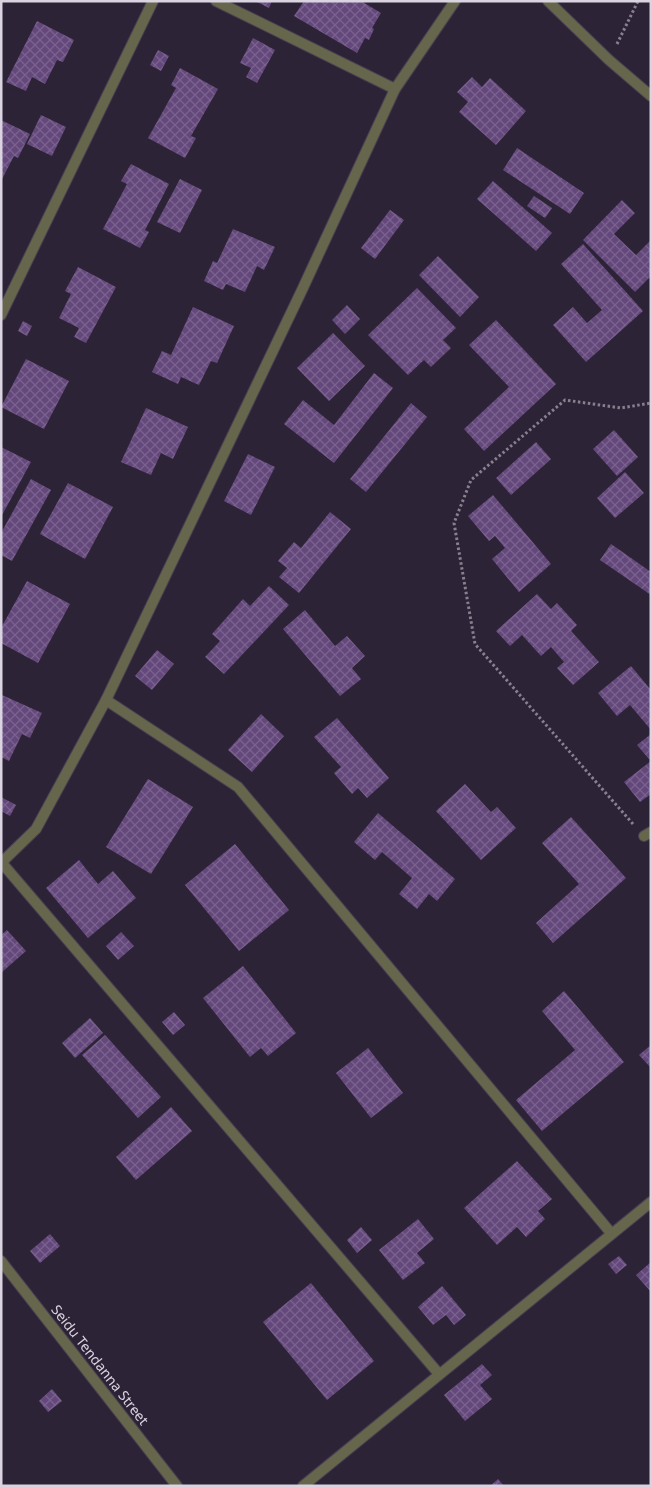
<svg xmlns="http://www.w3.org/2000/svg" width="652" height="1487" font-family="'Noto Sans',sans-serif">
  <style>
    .building { fill: url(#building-cross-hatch) }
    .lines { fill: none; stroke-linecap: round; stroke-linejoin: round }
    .minor-casing { stroke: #493f51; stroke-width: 12 }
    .path { stroke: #887f8f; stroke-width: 3; stroke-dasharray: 2.5 2.5; stroke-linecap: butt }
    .minor { stroke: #65664c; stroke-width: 10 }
    .labels { text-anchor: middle; stroke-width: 4; stroke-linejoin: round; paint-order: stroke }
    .street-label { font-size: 14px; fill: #dad3e0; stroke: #2d2336 }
  </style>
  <defs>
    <pattern id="building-cross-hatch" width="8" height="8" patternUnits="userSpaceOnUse" patternTransform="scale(1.25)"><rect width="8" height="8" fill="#64487c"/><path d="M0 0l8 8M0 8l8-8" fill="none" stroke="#7a628e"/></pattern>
  </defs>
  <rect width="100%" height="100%" fill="#2d2336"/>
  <g class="building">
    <path d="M 255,1 L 272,1 L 269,8 Z"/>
    <path d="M 304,1 L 361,1 L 381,13 L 372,28 L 374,29 L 369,40 L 365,38 L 357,53 L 294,16 Z"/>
    <path d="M 37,21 L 74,40 L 63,62 L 57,60 L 45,84 L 32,77 L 26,91 L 6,82 Z"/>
    <path d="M 253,38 L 275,50 L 257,83 L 246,77 L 251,68 L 240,63 Z"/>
    <path d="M 158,50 L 169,56 L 161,71 L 150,65 Z"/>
    <path d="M 180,68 L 218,89 L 191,136 L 196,138 L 185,158 L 148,138 L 176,88 L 171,85 Z"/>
    <path d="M 472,77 L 482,87 L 490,78 L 526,111 L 496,145 L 459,112 L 468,102 L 457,92 Z"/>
    <path d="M 41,115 L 66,127 L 52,156 L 27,144 Z"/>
    <path d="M 1,120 L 30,134 L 18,158 L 14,156 L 1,181 Z"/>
    <path d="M 517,148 L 584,193 L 570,214 L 503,170 Z"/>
    <path d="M 131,164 L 169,184 L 145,230 L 149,232 L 140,248 L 103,229 L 127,184 L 121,181 Z"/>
    <path d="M 180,179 L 202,190 L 180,233 L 157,222 Z"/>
    <path d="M 493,181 L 552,233 L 536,251 L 477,199 Z"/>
    <path d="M 534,196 L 552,208 L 545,218 L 527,206 Z"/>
    <path d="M 622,200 L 635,213 L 614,234 L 636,255 L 651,240 L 651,276 L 635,292 L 583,240 Z"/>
    <path d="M 390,210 L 404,220 L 375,259 L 361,248 Z"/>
    <path d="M 233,229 L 275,247 L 264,270 L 257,266 L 245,292 L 226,284 L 223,290 L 204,281 L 213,261 L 217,263 Z"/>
    <path d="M 583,244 L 643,311 L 586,362 L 553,325 L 573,307 L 587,323 L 602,310 L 561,264 Z"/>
    <path d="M 438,256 L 479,297 L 460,317 L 419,275 Z"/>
    <path d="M 78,267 L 116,287 L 86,343 L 74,337 L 79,328 L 59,318 L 71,294 L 65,291 Z"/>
    <path d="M 417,288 L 456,328 L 443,340 L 451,348 L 431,367 L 424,360 L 408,375 L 368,335 Z"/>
    <path d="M 347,305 L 360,319 L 345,334 L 332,320 Z"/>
    <path d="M 193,307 L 234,326 L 217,363 L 211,361 L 199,385 L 181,377 L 178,384 L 152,372 L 162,351 L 171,355 Z"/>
    <path d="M 496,320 L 556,384 L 484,451 L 464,429 L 509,387 L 469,345 Z"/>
    <path d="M 23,321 L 32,326 L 27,336 L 18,331 Z"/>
    <path d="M 333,333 L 365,366 L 329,401 L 297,368 Z"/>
    <path d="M 26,359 L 69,381 L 44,429 L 1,407 Z"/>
    <path d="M 374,373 L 393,388 L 334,463 L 284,424 L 303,400 L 334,425 Z"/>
    <path d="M 411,403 L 427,417 L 366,492 L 350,479 Z"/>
    <path d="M 146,408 L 188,427 L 173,459 L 161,453 L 151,475 L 121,462 Z"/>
    <path d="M 614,430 L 638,457 L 617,476 L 593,449 Z"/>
    <path d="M 536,442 L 551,459 L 511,495 L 496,478 Z"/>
    <path d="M 1,447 L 31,462 L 1,517 Z"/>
    <path d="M 248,454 L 275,467 L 251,515 L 224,501 Z"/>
    <path d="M 625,472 L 644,493 L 615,518 L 597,498 Z"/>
    <path d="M 31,479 L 51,490 L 12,561 L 1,555 L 1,533 Z"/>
    <path d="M 68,483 L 113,507 L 85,559 L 40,534 Z"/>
    <path d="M 493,495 L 551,564 L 519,592 L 492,559 L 505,548 L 495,536 L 489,541 L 468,516 Z"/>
    <path d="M 330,512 L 351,529 L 299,593 L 279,577 L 287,568 L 278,561 L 294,542 L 301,548 Z"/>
    <path d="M 611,544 L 651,572 L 651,595 L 600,560 Z"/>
    <path d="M 27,581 L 70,604 L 38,663 L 1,643 L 1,628 Z"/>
    <path d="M 269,586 L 289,605 L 224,674 L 205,657 L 220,641 L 212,634 L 243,599 L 250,606 Z"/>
    <path d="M 537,594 L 551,609 L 557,603 L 577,625 L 571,631 L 599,662 L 573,685 L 557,668 L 564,662 L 551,647 L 541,656 L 522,635 L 510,646 L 496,631 Z"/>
    <path d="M 305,610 L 335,646 L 347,636 L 365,656 L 352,668 L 361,679 L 340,696 L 283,629 Z"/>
    <path d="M 157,650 L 174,664 L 152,690 L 135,676 Z"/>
    <path d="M 631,666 L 651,690 L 651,730 L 630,705 L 617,716 L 598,693 Z"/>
    <path d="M 2,695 L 42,713 L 30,738 L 22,734 L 9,761 L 1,757 Z"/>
    <path d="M 261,714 L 284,736 L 252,772 L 228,750 Z"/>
    <path d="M 337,718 L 389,778 L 367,798 L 358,788 L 352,794 L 334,773 L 341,767 L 314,737 Z"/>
    <path d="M 651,734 L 651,758 L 649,759 L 637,745 Z"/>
    <path d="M 651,761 L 651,794 L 640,802 L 624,782 Z"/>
    <path d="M 148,779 L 193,807 L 151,874 L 106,847 Z"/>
    <path d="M 465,784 L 491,812 L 497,807 L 516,828 L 481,860 L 436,811 Z"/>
    <path d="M 1,797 L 16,805 L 10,816 L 1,811 Z"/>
    <path d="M 378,813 L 455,879 L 437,901 L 429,894 L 417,909 L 399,894 L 412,878 L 382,852 L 375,860 L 354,842 Z"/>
    <path d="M 571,817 L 626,878 L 553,943 L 536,923 L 579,884 L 542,843 Z"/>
    <path d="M 235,844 L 289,910 L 239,951 L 185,885 Z"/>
    <path d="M 79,860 L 98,884 L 113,871 L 136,898 L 88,938 L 46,888 Z"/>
    <path d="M 7,930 L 26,951 L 1,973 L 1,935 Z"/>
    <path d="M 121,932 L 134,946 L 118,960 L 106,946 Z"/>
    <path d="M 243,966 L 296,1033 L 268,1056 L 261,1048 L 250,1057 L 203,998 Z"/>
    <path d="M 564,991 L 624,1062 L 542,1131 L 516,1100 L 575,1050 L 542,1011 Z"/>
    <path d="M 174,1012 L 185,1025 L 173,1035 L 162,1022 Z"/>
    <path d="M 90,1018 L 103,1033 L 75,1058 L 62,1043 Z"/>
    <path d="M 105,1035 L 161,1097 L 138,1118 L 82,1055 Z"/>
    <path d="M 651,1045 L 651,1068 L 639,1055 Z"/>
    <path d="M 368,1048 L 403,1093 L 371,1118 L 336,1073 Z"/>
    <path d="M 171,1107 L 192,1131 L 136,1180 L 116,1157 Z"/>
    <path d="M 517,1161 L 552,1199 L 538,1211 L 545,1219 L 526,1237 L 517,1227 L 497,1245 L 464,1208 Z"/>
    <path d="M 418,1219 L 434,1239 L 417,1253 L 425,1263 L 403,1280 L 379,1250 Z"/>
    <path d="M 361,1227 L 372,1240 L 357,1253 L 347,1240 Z"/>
    <path d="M 50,1234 L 60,1246 L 40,1263 L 30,1251 Z"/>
    <path d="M 619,1256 L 627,1265 L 616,1274 L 608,1264 Z"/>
    <path d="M 651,1262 L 651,1292 L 636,1275 Z"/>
    <path d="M 311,1283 L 374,1361 L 327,1400 L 263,1322 Z"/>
    <path d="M 442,1286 L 466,1315 L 454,1325 L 446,1315 L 433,1325 L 418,1307 Z"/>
    <path d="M 482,1364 L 492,1375 L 480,1385 L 492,1399 L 465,1421 L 444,1395 Z"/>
    <path d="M 52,1389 L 62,1401 L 48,1412 L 39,1401 Z"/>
    <path d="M 498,1479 L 504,1486 L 490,1486 Z"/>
  </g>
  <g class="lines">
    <g class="minor-casing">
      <g id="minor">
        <path d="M 216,1 L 395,89"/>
        <path d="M 548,1 L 609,60 L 651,96"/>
        <path d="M 1,315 L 153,1"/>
        <path d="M 106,700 L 238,787 L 611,1233"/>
        <path d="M 644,836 L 651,832"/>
        <path d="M 1,862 L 439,1374"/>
        <path d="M 2,862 L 36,829 L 106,700 L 302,290 L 395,89 L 455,1"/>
        <path d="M 1,1261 L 177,1486"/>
        <path d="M 303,1486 L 651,1202"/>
      </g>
    </g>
    <g class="path">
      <path d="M 617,44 L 638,1"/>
      <path d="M 633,824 L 475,644 L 454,523 L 471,480 L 565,400 L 621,408 L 651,403"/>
    </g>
    <use href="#minor" class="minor"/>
  </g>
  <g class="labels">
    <g class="street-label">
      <text transform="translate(100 1365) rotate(52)" y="5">Seidu Tendanna Street</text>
    </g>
  </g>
  <rect width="652" height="1487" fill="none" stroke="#dad3e0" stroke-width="5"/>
</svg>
